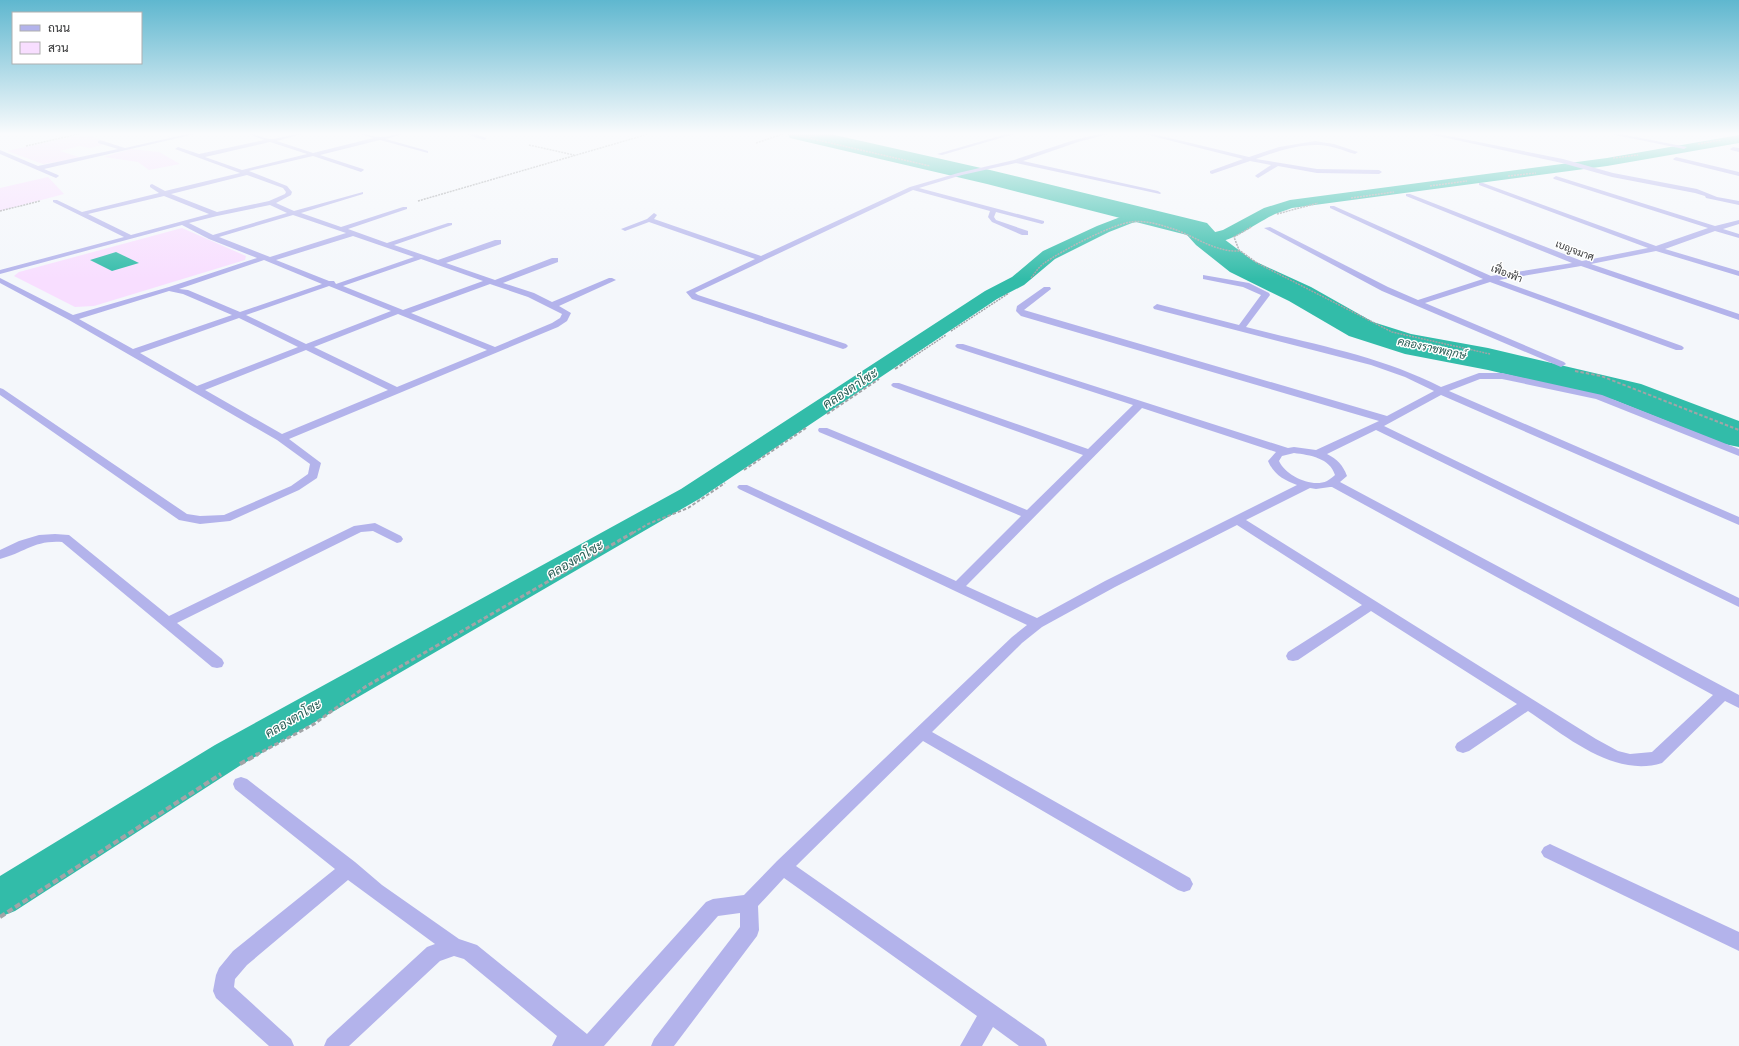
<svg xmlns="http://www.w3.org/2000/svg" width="1739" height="1046" font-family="Signika,Sarabun,sans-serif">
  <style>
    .green { fill: #f8deff }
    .water { fill: #32bca9 }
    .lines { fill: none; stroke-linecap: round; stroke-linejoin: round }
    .canal { fill: #32bca9; fill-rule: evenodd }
    .river { fill: #32bca9; fill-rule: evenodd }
    .path-far3 { stroke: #a2a4a7; stroke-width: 1.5; stroke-dasharray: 2 1; stroke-linecap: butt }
    .path-far2 { stroke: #a2a4a7; stroke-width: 2; stroke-dasharray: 3.5 2; stroke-linecap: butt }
    .path-far1 { stroke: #a2a4a7; stroke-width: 3; stroke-dasharray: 4.5 2.5; stroke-linecap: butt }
    .path { stroke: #a2a4a7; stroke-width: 4; stroke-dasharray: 6 3; stroke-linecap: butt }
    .minor { fill: #b3b3eb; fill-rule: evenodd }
    .labels { text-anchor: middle; stroke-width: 3; stroke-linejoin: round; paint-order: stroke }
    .far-street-label { font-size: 10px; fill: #373839; stroke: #fff }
    .far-water-label { font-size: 11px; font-style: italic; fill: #275d54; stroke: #fff }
    .water-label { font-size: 13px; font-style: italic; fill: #275d54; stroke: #fff }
  </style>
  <rect width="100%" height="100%" fill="#f4f7fb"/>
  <g class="green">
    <path d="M 84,134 L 110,143 L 90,148 L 79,146 L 60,151 L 82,158 L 43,164 L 7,151 Z"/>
    <path d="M 131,149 L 159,152 L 180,164 L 149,170 L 138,162 L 104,157 Z"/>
    <path d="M 48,177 L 64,194 L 0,211 L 0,188 Z"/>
    <path d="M 182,228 L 246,256 L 245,260 L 94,306 L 75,307 L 14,276 L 19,272 Z"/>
  </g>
  <path class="water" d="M 116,252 L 139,263 L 112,271 L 90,260 Z"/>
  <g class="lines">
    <g class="canal">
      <path d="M 1739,135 L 1739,143 L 1607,166 L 1292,208 C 1287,210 1280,212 1275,214 C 1253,224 1225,249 1200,242 L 1198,239 L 1200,236 L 1223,230 L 1264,208 L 1290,200 L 1607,158 Z"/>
      <path d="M 1145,211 L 1150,213 L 1153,216 L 1150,219 L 1132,223 L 1109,232 L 1055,259 L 1024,285 L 997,299 L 699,499 L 241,765 L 15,911 L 0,917 L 0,876 L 215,745 L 681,489 L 985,291 L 1012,277 L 1043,251 L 1097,226 L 1123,216 Z"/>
    </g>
    <path class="river" d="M 787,133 L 826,133 L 990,170 L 1207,223 L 1216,233 L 1252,260 L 1311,287 L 1373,322 L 1411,334 L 1488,348 L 1641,384 L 1739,421 L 1739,447 L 1724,444 L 1614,400 L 1488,370 L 1405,354 L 1349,336 L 1289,301 L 1230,272 L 1196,245 L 1187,235 L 987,184 L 790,138 Z"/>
    <g class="path-far3">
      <path d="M 787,133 L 930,166"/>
      <path d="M 809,137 L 828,133"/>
      <path d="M 756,143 L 786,133"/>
      <path d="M 1698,144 L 1721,140"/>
      <path d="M 529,145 L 574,155"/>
      <path d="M 26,146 L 83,133"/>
      <path d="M 1613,158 L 1638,155"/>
      <path d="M 1508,176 L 1536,173"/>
      <path d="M 1430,186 L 1467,181"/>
      <path d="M 1351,198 L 1394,192"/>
      <path d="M 418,201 L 652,133"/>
      <path d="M 0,211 L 40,201"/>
      <path d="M 1277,214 L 1318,203"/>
      <path d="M 1251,227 L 1234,237 L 1239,250 L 1257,263 L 1392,332 L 1490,354"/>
      <path d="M 1031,278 C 1035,273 1038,268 1043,264 C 1061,251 1110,225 1131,222 C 1144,220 1158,224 1170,228 C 1194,235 1213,252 1239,251"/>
      <path d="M 951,331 L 1009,293"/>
      <path d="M 904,363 L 946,335"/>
    </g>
    <g class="path-far2">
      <path d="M 895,369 L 906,362"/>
      <path d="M 1575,371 L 1601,376 L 1739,430"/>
      <path d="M 827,414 L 879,379"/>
      <path d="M 744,470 L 806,428"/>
      <path d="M 633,533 L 648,524 L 688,508 L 725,483"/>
    </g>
    <path class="path-far1" d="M 256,755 L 314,724 L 365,687 L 634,532"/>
    <g class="path">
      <path d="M 240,764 L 258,754"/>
      <path d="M 0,917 L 221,774"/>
    </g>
    <g class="minor">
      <path d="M 191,133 L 200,133 L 44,169 L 58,175 L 59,176 L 56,178 L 0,154 L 0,150 L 38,166 L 118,149 L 98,143 L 98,141 L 100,140 L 125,148 Z"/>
      <path d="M 245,133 C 254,133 262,138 270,139 C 280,139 294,133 306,133 L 277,141 L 313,153 L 373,138 L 358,133 C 366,133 373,137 380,137 C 389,137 397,133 406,133 L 386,139 L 428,151 L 428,153 L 380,140 L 320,155 L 363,169 L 364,170 L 361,172 L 313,156 L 249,171 L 287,186 L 292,192 L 291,195 L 276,203 L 294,211 L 363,192 L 363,194 L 301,213 L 341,227 L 403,207 L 407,207 L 407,209 L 348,229 L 387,243 L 448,223 L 452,223 L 452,225 L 394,245 L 438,260 L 495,240 L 501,240 L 501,244 L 446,263 L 495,280 L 552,258 L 558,258 L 558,262 L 503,283 L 534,293 L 552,302 L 609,278 L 612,278 L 616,280 L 559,306 L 571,313 L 567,321 L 558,327 L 289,439 L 321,463 L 317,478 L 299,490 L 230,521 L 200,524 L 179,520 L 0,395 L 0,388 L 3,389 L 187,514 L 200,516 L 224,515 L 291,486 L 308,474 L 310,464 L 277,440 L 69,320 L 0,283 L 0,278 L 73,315 L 169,287 L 257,258 L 209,239 L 182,225 L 0,274 L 0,270 L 124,237 L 53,202 L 53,200 L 57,200 L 82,212 L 159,193 L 150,187 L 150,185 L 152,184 L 165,191 L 240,173 L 175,149 L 178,147 L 199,154 L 264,140 ZM 270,142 L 307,154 L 242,170 L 205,157 ZM 247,175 L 283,188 L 286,192 L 285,194 L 269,201 L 217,212 L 171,194 ZM 164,196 L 209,214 L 131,235 L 88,214 ZM 270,205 L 287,213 L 213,235 L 189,223 L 217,216 ZM 293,215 L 346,233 L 270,257 L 219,237 ZM 353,236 L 414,257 L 336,284 L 334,281 L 329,281 L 276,260 ZM 421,259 L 483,281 L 403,310 L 343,286 ZM 264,260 L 322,284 L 240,312 L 188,290 L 179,289 ZM 490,284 L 528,297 L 562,314 L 560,318 L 552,323 L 495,347 L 411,313 ZM 329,286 L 391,311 L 306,344 L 246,315 ZM 169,291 L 183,294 L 232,315 L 133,349 L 79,319 ZM 398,314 L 487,350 L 397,387 L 314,347 ZM 239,318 L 298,347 L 197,386 L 140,353 ZM 306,350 L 388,390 L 282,434 L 205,390 Z"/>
      <path d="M 463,133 L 472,133 L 487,138 L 484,140 Z"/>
      <path d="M 1010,133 L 1018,133 L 942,155 L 937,154 Z"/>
      <path d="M 1103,133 L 1112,133 L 1078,142 L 1023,161 L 1158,191 L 1161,193 L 1160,194 L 1016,163 L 962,175 L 919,188 L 1044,221 L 1044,223 L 1042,224 L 996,212 L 994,217 L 996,220 L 1028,231 L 1028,235 L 1022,235 L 992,222 L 988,217 L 990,211 L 913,190 L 695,293 L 698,295 L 846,344 L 848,346 L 846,348 L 843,349 L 692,299 L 686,292 L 755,259 L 649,222 L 625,231 L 621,229 L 647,219 L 654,213 L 657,215 L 654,219 L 761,256 L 910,187 L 958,173 L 1014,160 L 1074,140 Z"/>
      <path d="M 1140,133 L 1149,133 L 1249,157 L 1279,147 L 1315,141 L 1334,144 L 1358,152 L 1355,154 C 1342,150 1329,144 1315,145 C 1295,145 1275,152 1256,159 L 1317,169 L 1379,170 L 1382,172 L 1379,174 L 1317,173 L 1278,166 L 1258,178 L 1255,176 L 1256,175 L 1271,165 L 1250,161 L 1212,174 L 1210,173 L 1210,171 L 1243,159 Z"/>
      <path d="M 1424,133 L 1434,133 L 1563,159 L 1613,173 L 1697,189 L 1717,197 L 1739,201 L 1739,205 L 1706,198 L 1705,196 L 1695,193 L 1612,177 L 1562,163 Z"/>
      <path d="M 1605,133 L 1616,133 L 1687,147 L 1684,149 Z"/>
      <path d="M 1733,147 L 1739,148 L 1739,152 L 1731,150 L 1730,149 Z"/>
      <path d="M 1676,157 L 1739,172 L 1739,176 L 1674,160 L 1673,159 Z"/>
      <path d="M 1556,176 L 1715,226 L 1739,220 L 1739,224 L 1723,229 L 1739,234 L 1739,238 L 1715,231 L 1665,249 L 1739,271 L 1739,276 L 1656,251 L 1591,264 L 1739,314 L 1739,320 L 1581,266 L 1499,280 L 1682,346 L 1684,348 L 1682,350 L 1676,350 L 1490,282 L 1425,303 L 1564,362 L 1566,364 L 1561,367 L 1382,291 L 1264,228 L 1270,227 L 1388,287 L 1418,300 L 1483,279 L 1330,208 L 1330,206 L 1334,206 L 1491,276 L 1572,263 L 1406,196 L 1406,194 L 1410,194 L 1582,261 L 1648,248 L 1479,185 L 1479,183 L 1483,183 L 1656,246 L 1708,228 L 1554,179 L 1553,178 Z"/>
      <path d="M 1203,275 L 1249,283 L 1269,293 L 1270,295 L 1246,327 C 1312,344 1381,356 1441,387 L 1479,373 L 1502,373 L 1602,395 L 1739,449 L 1739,456 L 1596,399 L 1502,379 L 1480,379 L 1449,391 L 1739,517 L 1739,525 L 1441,395 L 1384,426 L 1739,598 L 1739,607 L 1376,430 L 1327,454 C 1337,459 1343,465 1347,476 L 1340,482 L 1739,695 L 1739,708 L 1725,701 L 1662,763 C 1614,778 1566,736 1528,711 L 1469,751 L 1463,753 L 1457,751 L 1455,747 L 1457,743 L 1517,704 L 1371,611 L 1298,660 L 1293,661 L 1288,660 L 1286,656 L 1288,652 L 1362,605 L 1237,525 L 1115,587 L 1042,627 L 1022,643 L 932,732 L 1190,878 L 1193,884 L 1190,890 L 1184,892 L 1178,890 L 923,741 L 796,866 L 1044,1039 L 1047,1046 L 1019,1046 L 993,1027 L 982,1046 L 960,1046 L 977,1016 L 784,878 L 758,906 L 759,930 L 757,936 L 674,1046 L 651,1046 L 654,1039 L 740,927 L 740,913 L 718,916 L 604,1046 L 552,1046 L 557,1036 L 464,959 L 454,956 L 440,961 L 349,1046 L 324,1046 L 327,1039 L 427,947 L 435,944 L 348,880 L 247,965 L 235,979 L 234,987 L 291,1039 L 294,1046 L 269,1046 L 216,998 L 213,991 L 216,975 L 219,968 L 233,951 L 335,869 L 235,789 L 233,784 L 235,779 L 241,777 L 247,779 L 355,862 L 382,885 L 459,939 L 477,945 L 587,1034 L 706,902 L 713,899 L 744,895 L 777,861 L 1012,637 L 1027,625 L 739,489 L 737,487 L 739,485 L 747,485 L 956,581 L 1021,516 L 819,432 L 818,430 L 819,428 L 827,428 L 1027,510 L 1083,455 L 893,387 L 891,385 L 893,383 L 899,383 L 1088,449 L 1133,405 L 957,348 L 955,346 L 957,344 L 963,344 L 1288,448 L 1294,447 L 1316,450 L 1379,421 L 1021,316 L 1016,311 L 1017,306 L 1044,287 L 1050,287 L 1051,289 L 1024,310 L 1387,416 L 1434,391 L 1405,377 L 1371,365 L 1154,309 L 1153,307 L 1157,304 L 1239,325 L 1261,295 L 1243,287 L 1203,279 ZM 1142,408 L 1276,452 L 1268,461 C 1274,475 1284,480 1297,485 L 1105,581 L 1037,618 L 966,586 ZM 1294,453 C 1310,455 1330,458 1335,475 C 1333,477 1330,479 1327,481 C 1312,488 1286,476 1279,461 L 1282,456 ZM 1330,487 L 1332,487 L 1713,695 L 1652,752 L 1630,754 L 1618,751 L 1596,739 L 1246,520 L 1310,488 L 1316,489 Z"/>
      <path d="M 375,523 L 401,536 L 403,539 L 401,542 L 397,543 L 373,531 L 361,532 L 177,623 L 222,659 L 224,663 L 222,667 L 217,668 L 212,667 L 62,542 C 34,540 24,553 0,559 L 0,550 L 19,541 L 39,535 L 55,534 L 69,535 L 169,616 L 354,526 Z"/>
      <path d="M 1550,844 L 1739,932 L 1739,951 L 1544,857 L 1541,852 L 1544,847 Z"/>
    </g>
  </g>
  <linearGradient id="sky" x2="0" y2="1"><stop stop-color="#5fb7cf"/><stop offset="0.48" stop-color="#fafbfd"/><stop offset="1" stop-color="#fafbfd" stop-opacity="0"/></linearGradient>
  <rect width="1739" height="279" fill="url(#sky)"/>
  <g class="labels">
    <g class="far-street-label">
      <text transform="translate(1575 250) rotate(21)" y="4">เบญจมาศ</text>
      <text transform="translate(1507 273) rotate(21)" y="4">เฟื่องฟ้า</text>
    </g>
    <g class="far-water-label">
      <text transform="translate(1432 348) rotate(12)" y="4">คลองราชพฤกษ์</text>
    </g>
    <g class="water-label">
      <text transform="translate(850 388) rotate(-33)" y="5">คลองตาโซะ</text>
      <text transform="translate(575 559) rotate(-30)" y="5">คลองตาโซะ</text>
      <text transform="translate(293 718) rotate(-30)" y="5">คลองตาโซะ</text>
    </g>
  </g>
  <rect x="12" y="12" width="130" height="52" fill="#ffffff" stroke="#afafb0"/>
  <rect x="20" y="25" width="20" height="6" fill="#b3b3eb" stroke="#afafb0"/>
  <text x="48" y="32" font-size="12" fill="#373839">ถนน</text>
  <rect x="20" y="42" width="20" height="12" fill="#f8deff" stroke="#afafb0"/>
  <text x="48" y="52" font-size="12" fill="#373839">สวน</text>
</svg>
